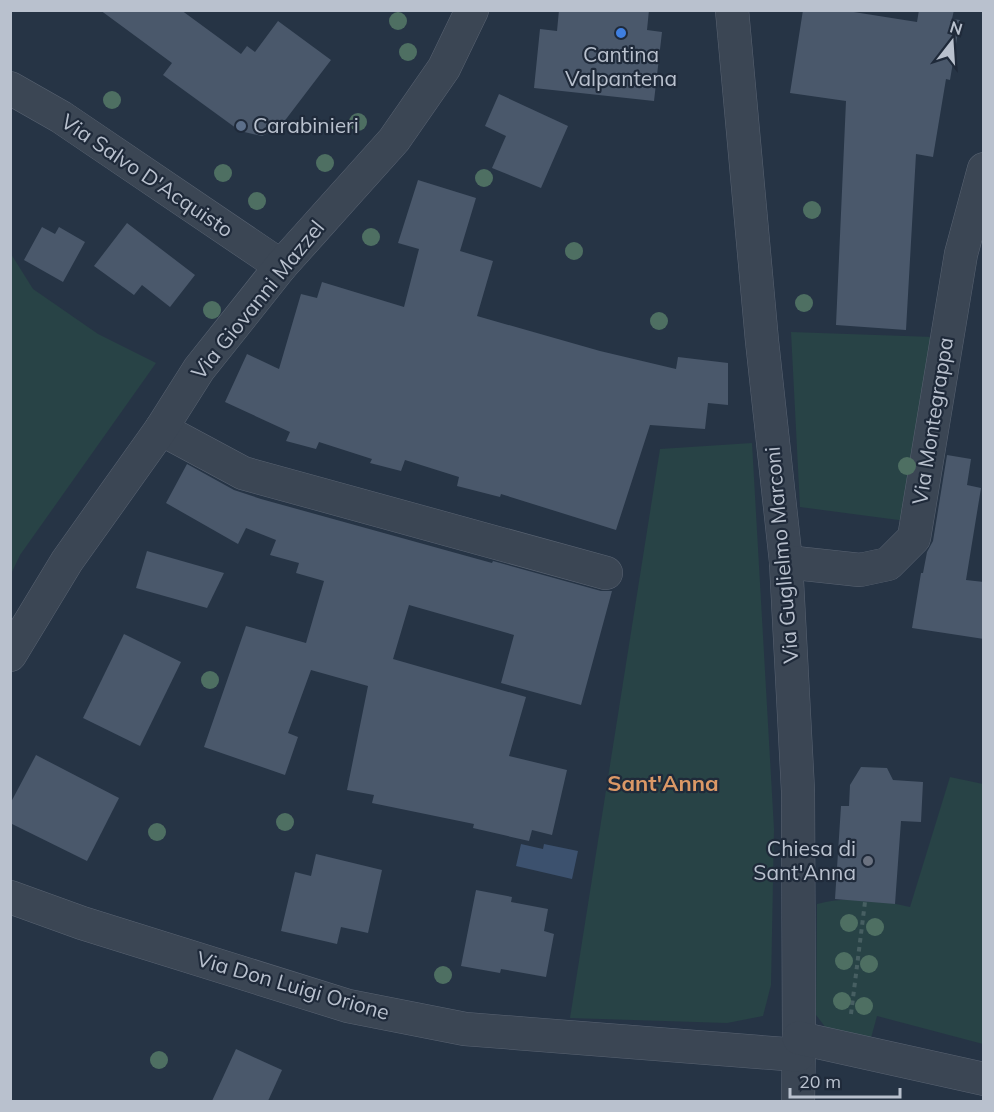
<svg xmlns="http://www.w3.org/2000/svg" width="994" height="1112" font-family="Mulish,sans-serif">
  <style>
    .green { fill: #284346 }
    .water { fill: #3c516e }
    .building { fill: #4a586b }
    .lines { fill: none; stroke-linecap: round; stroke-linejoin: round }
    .minor-casing { stroke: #596372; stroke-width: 34 }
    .path { stroke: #475f62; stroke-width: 4; stroke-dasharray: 4.5 4.5; stroke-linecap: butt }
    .minor { stroke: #3b4654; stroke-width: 33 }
    .tree { fill: #4e6f62 }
    .shop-dot { fill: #3f7fe0; stroke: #1f2a3a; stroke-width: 2 }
    .service-dot { fill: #5c6f8a; stroke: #1f2a3a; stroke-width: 2 }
    .worship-dot { fill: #6b7280; stroke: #1f2a3a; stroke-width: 2 }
    .labels { text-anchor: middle; stroke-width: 4.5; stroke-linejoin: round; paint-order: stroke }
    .poi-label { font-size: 21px; fill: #b9c1ce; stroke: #1f2a3a }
    .street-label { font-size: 21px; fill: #b9c1ce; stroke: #1f2a3a }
    .neighbourhood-label { font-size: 22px; font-weight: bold; fill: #db9866; stroke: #1f2a3a }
  </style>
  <rect width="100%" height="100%" fill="#263445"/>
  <g class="green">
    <path d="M 11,254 L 33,289 L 98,334 L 156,363 L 20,555 L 11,574 Z"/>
    <path d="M 791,332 L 933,337 L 906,521 L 800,507 Z"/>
    <path d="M 752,443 L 774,829 L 771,985 L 763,1016 L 727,1023 L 570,1018 L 660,449 Z"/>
    <path d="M 950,777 L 983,784 L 983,1044 L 877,1016 L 871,1038 L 826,1028 L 816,1015 L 817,904 C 846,896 881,900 910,907 Z"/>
  </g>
  <path class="water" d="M 521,844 L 543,849 L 544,844 L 578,851 L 572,879 L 516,866 Z"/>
  <g class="building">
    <path d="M 100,10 L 181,10 L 241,54 L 247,46 L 255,52 L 278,21 L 331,60 L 280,127 L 262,136 L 240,131 L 163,75 L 172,63 Z"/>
    <path d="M 559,10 L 649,10 L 647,30 L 662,32 L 654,101 L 534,88 L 540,29 L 557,31 Z"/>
    <path d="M 803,10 L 841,10 L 917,22 L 919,10 L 954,10 L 952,19 L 960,20 L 950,80 L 946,79 L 933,157 L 916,154 L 906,330 L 836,325 L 846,101 L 790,93 Z"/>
    <path d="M 499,94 L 568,126 L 541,188 L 492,168 L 506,136 L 485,126 Z"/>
    <path d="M 418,180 L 476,198 L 460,251 L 493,261 L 477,316 L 600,351 L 676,369 L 678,357 L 728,363 L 728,405 L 708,403 L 705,429 L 650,425 L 616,530 L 501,494 L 500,497 L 457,486 L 459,477 L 405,460 L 401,471 L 370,463 L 372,459 L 319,442 L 316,449 L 286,441 L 290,432 L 225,402 L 247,354 L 279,369 L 301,294 L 317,298 L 322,282 L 404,307 L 419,249 L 398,243 Z"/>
    <path d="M 127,223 L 195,275 L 170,307 L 142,285 L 134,295 L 94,266 Z"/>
    <path d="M 42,227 L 55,234 L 59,227 L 85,242 L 63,282 L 24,260 Z"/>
    <path d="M 947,455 L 971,459 L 967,485 L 981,488 L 966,580 L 984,582 L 984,639 L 912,628 L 921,573 L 923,573 L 927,552 L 933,541 Z"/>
    <path d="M 187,464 L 234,490 L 261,499 L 492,563 L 493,561 L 601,591 L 612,591 L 581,705 L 501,683 L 514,635 L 409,605 L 393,659 L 526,697 L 509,756 L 567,770 L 552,835 L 532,830 L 529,841 L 473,828 L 474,824 L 372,803 L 374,795 L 347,790 L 368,686 L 311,670 L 288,733 L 298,737 L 285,775 L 204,747 L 246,626 L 306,643 L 324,581 L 296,573 L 299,563 L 270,555 L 276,540 L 246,528 L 238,544 L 166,503 Z"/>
    <path d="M 147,551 L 224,573 L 207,608 L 136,588 Z"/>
    <path d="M 124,634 L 181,662 L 140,746 L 83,718 Z"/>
    <path d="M 36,755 L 119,798 L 87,861 L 10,823 L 10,804 Z"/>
    <path d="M 861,767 L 887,768 L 893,780 L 923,782 L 921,822 L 901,821 L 895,904 L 835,899 L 841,806 L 849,806 L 850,785 Z"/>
    <path d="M 316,854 L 382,870 L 368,933 L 341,927 L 337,944 L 281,931 L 295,872 L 311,876 Z"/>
    <path d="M 476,890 L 512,897 L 511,902 L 548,909 L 544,931 L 554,934 L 546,977 L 501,969 L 500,973 L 461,966 Z"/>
    <path d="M 236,1049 L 282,1070 L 268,1101 L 212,1101 Z"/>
  </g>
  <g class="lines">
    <g class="minor-casing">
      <g id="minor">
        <path d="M 732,10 L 762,341 L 786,562 L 798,791 L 799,1038 L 798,1102"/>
        <path d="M 10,88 L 61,117 L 281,266"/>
        <path d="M 161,429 L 243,473 L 606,573"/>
        <path d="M 786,562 L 860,570 L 888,564 L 914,538 L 961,254 L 984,169"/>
        <path d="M 10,655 L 67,561 L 161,429 L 199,369 L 281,266 L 394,140 L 444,68 L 472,10"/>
        <path d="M 10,897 L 82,923 L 348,1006 L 465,1029 L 798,1055"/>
        <path d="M 799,1038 L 984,1079"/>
      </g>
    </g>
    <path class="path" d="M 851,1014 L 865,902"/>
    <use href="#minor" class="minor"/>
  </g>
  <g class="tree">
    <circle cx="398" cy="21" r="9"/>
    <circle cx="408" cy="52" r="9"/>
    <circle cx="112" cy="100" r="9"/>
    <circle cx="358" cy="122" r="9"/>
    <circle cx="325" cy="163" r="9"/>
    <circle cx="223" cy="173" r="9"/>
    <circle cx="484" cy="178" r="9"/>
    <circle cx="257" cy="201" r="9"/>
    <circle cx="812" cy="210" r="9"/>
    <circle cx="371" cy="237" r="9"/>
    <circle cx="574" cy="251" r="9"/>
    <circle cx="804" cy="303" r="9"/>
    <circle cx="212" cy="310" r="9"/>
    <circle cx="659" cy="321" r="9"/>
    <circle cx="907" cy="466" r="9"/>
    <circle cx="210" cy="680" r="9"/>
    <circle cx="285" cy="822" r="9"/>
    <circle cx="157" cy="832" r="9"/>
    <circle cx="849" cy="923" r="9"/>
    <circle cx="875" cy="927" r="9"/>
    <circle cx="844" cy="961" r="9"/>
    <circle cx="869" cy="964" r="9"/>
    <circle cx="443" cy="975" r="9"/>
    <circle cx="842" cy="1001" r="9"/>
    <circle cx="864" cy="1006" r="9"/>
    <circle cx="159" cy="1060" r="9"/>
  </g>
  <circle class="shop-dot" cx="621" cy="33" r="6"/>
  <circle class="service-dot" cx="241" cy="126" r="6"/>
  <circle class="worship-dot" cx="868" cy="861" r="6"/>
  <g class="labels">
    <g class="poi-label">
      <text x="621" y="62">Cantina<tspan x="621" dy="24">Valpantena</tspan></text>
      <text x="253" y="133" text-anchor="start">Carabinieri</text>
      <text x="856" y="856" text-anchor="end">Chiesa di<tspan x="856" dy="24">Sant'Anna</tspan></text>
    </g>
    <g class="street-label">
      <text transform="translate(147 176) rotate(34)" y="7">Via Salvo D'Acquisto</text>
      <text transform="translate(258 300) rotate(-51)" y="7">Via Giovanni Mazzel</text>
      <text transform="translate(933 421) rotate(-81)" y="7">Via Montegrappa</text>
      <text transform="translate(782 555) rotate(-95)" y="7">Via Guglielmo Marconi</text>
      <text transform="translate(293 986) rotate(16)" y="7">Via Don Luigi Orione</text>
    </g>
    <g class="neighbourhood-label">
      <text x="663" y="791">Sant'Anna</text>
    </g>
  </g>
  <rect width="994" height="1112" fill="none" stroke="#b9c1ce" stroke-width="24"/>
  <g transform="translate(952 42) rotate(17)" stroke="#1f2a3a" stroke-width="4.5" paint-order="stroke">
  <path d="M0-4.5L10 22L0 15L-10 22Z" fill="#b9c1ce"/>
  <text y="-9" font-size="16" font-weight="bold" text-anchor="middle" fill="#b9c1ce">N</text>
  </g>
  <path d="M790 1088v9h110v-9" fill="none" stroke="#b9c1ce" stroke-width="3"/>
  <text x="799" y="1088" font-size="18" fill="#b9c1ce" stroke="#1f2a3a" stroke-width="4.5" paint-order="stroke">20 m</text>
</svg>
